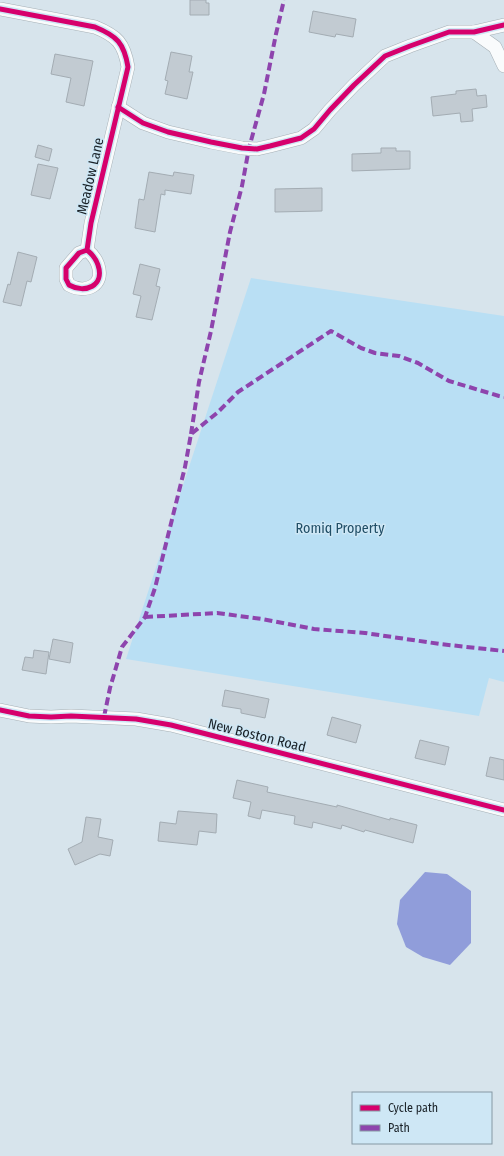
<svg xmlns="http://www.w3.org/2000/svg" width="504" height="1156" font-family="'Fira Sans Condensed',sans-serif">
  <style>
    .green { fill: #b9dff4 }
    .water { fill: #909dda }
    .building { fill: #c2cbd2; stroke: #a3acb3 }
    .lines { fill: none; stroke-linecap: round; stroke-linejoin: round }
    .street-casing { stroke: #a6b0b6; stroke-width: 14 }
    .street { stroke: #f9fbfc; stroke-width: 13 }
    .quiet { stroke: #8e44ad; stroke-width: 4; stroke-dasharray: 8 4; stroke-linecap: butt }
    .cycleway-casing { stroke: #cee7f5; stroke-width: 8 }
    .cycleway { stroke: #d6006c; stroke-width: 5 }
    .labels { text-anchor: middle; stroke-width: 3; stroke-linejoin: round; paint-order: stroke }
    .street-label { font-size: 14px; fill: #192127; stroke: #cee7f5 }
    .park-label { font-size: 14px; fill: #204e66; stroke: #cee7f5 }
  </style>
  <rect width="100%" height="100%" fill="#d7e4ec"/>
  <path class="green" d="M 251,278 L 504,316 L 504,682 L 489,678 L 479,716 L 126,659 Z"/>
  <path class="water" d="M 425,872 L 447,874 L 471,891 L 471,943 L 450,965 L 423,957 L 406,947 L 397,924 L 400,900 Z"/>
  <g class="building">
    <path d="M 190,0 L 206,0 L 206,3 L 209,3 L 209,15 L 190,15 Z"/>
    <path d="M 313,11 L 356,19 L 353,37 L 336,34 L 335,37 L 309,32 Z"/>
    <path d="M 171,52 L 192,56 L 189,72 L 193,72 L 187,99 L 165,94 L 168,81 L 165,80 Z"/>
    <path d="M 55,54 L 93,61 L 84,106 L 66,102 L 71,78 L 51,74 Z"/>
    <path d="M 476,89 L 477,96 L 486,95 L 487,107 L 472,109 L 473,121 L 461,122 L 460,113 L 433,116 L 431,97 L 456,94 L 456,91 Z"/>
    <path d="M 38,145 L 52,149 L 49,161 L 35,157 Z"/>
    <path d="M 381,148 L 396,148 L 396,151 L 410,151 L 410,169 L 352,171 L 352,154 L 381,153 Z"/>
    <path d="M 38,164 L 58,168 L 50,199 L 31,195 Z"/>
    <path d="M 149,172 L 173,176 L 174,172 L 194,175 L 191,194 L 165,190 L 165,195 L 161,194 L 155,232 L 135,228 L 139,199 L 144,200 Z"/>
    <path d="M 322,188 L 322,211 L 275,212 L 275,189 Z"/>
    <path d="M 18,252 L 37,257 L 31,282 L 27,281 L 21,306 L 3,302 L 8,284 L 10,285 Z"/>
    <path d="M 140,264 L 160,269 L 156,286 L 160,287 L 152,320 L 136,317 L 141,296 L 133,294 Z"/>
    <path d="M 53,639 L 73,643 L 70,663 L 49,659 Z"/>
    <path d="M 34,650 L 49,652 L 46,674 L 22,670 L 25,657 L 33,658 Z"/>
    <path d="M 225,690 L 269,699 L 265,718 L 241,713 L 241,709 L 222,706 Z"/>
    <path d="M 332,717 L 361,725 L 356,743 L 327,735 Z"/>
    <path d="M 420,740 L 449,747 L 445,765 L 415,758 Z"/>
    <path d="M 490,757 L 504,760 L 504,780 L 486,776 Z"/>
    <path d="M 237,780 L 268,787 L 267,792 L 337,807 L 337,805 L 390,820 L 390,818 L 417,825 L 413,843 L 365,830 L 364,832 L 342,825 L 341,829 L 313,822 L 312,828 L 294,824 L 295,816 L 262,810 L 260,819 L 248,816 L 251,802 L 233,798 Z"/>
    <path d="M 178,811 L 217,814 L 216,833 L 199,831 L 197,845 L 158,841 L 160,822 L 176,824 Z"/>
    <path d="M 86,817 L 101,819 L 98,837 L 113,840 L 110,856 L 100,854 L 75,865 L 68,849 L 82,842 Z"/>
  </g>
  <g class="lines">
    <g class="street-casing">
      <g id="street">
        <path d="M 0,9 L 95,27 C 117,36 124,43 128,67 L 91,223 L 87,250 L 79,253 L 66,268 L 66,279 L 69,285 C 85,294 105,286 98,265 C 96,259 92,254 87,250"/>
        <path d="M 474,32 L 495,47 L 504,66"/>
        <path d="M 118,107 L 143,123 L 168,132 L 211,142 L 242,148 L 257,149 L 270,146 L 301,138 L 314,129 L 330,110 L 354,85 L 385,56 L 410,46 L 449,32 L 474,32 L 504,25"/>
        <path d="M 0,710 L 29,716 L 51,717 L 71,716 L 136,719 L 171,725 L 504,810"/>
      </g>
    </g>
    <use href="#street" class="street"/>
    <g class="quiet">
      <path d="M 191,434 L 199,382 L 211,331 L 230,232 L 242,186 L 249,148 L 264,94 L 276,34 L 284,0"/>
      <path d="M 145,617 L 217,613 L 262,619 L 314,629 L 365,633 L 440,644 L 504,651"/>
      <path d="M 104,717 L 110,688 L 122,647 L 145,617 L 155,588 L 185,467 L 191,434 L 217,413 L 238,392 L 331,331 L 361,348 L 375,353 L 399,356 L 418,363 L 449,381 L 499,396 L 504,397"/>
    </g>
    <g class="cycleway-casing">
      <g id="cycleway">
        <path d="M 0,9 L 95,27 C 117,36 124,43 128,67 L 91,223 L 87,250 L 79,253 L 66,268 L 66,279 L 69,285 C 85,294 105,286 98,265 C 96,259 92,254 87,250"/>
        <path d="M 118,107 L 143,123 L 168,132 L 211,142 L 242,148 L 257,149 L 270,146 L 301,138 L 314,129 L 330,110 L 354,85 L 385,56 L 410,46 L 449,32 L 474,32 L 504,25"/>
        <path d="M 0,710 L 29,716 L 51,717 L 71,716 L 136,719 L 171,725 L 504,810"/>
      </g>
    </g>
    <use href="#cycleway" class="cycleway"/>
  </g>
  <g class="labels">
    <g class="street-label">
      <text transform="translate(90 176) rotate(-77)" y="5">Meadow Lane</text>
      <text transform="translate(257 735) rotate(14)" y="5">New Boston Road</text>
    </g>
    <g class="park-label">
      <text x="340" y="533">Romiq Property</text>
    </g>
  </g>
  <rect x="352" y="1092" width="140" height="52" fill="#cee7f5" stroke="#8698a3"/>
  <rect x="360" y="1105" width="20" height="6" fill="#d6006c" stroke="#8698a3"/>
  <text x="388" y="1112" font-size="12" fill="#192127">Cycle path</text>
  <rect x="360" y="1125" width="20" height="6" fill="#8e44ad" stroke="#8698a3"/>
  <text x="388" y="1132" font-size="12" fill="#192127">Path</text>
</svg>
